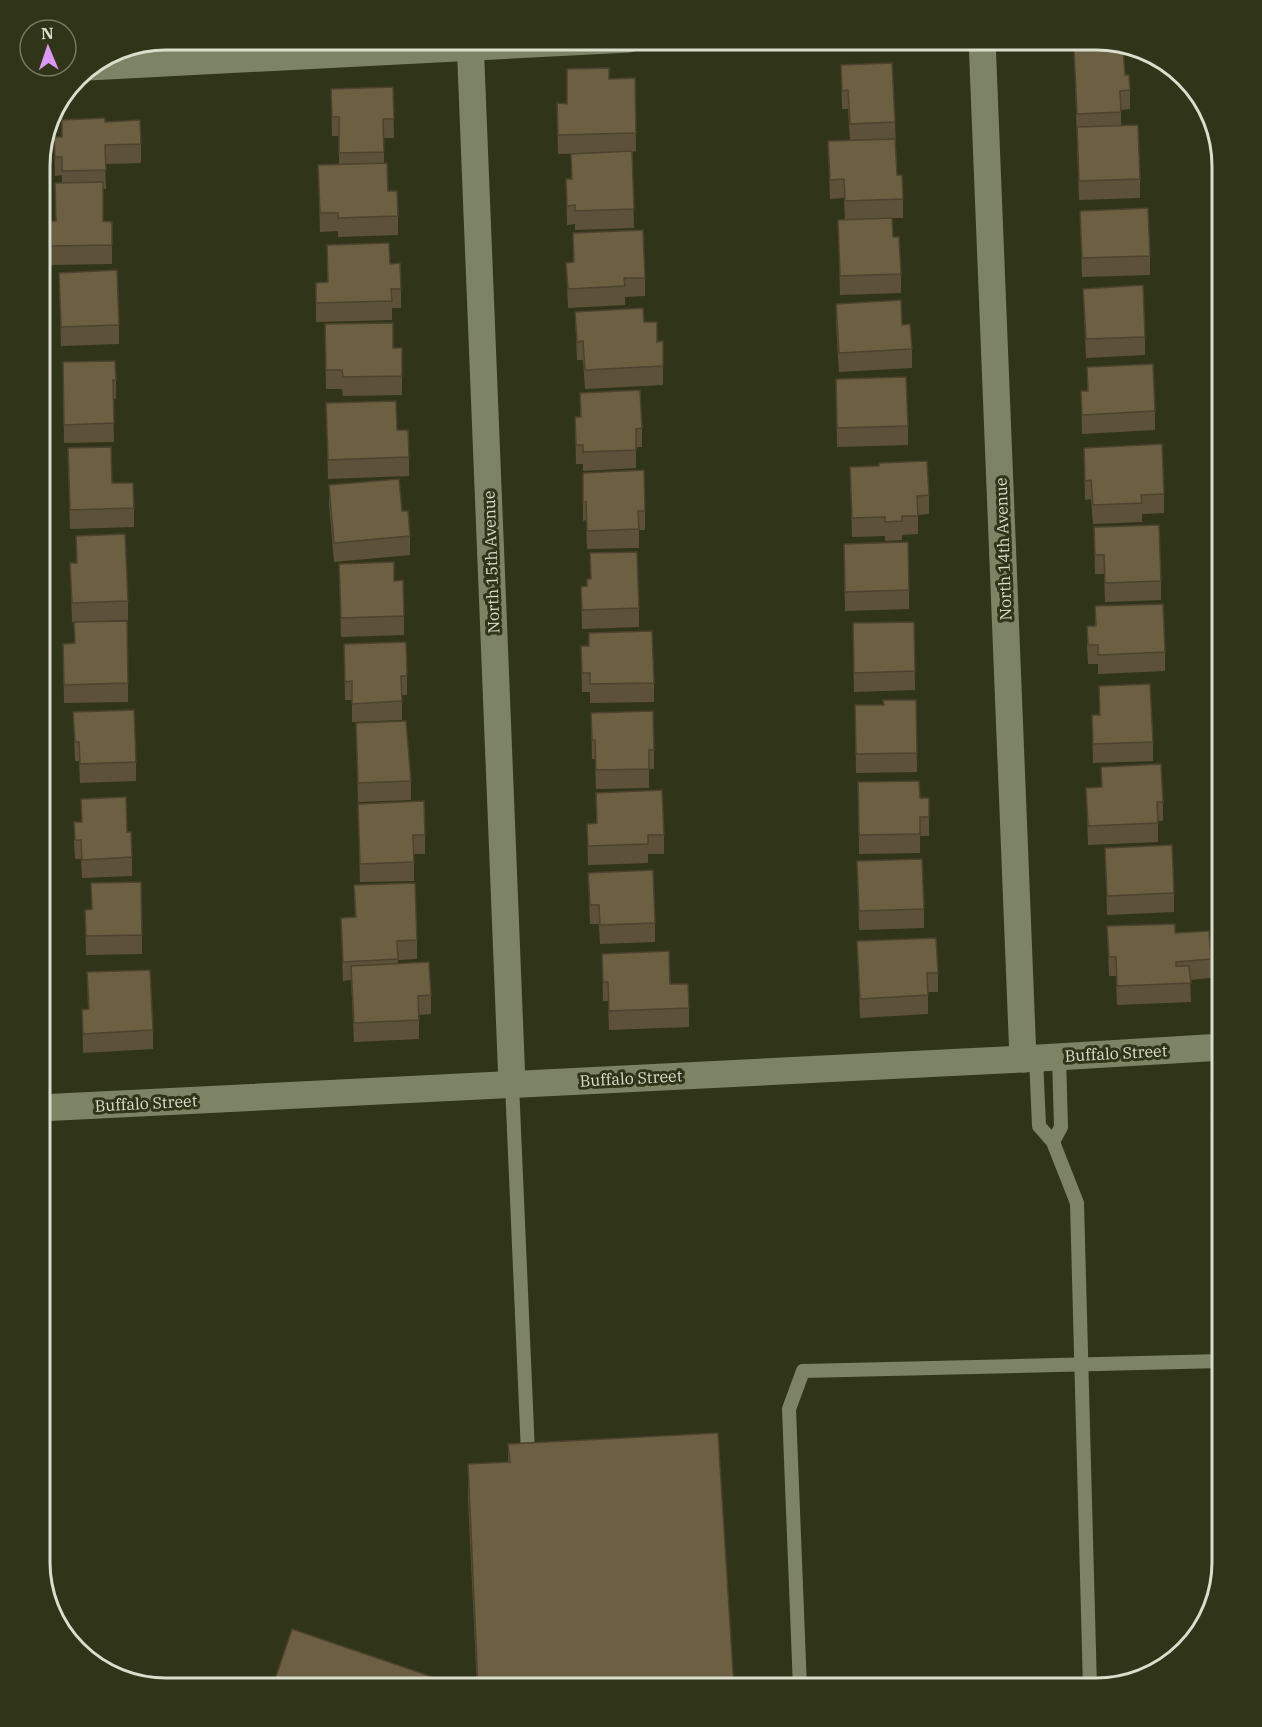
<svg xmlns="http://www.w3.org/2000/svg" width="1262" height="1727" font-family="'IBM Plex Serif',serif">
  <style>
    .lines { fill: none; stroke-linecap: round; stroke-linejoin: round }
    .lane { stroke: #7d8465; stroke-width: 14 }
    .street { stroke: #7d8465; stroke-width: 27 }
    .wall { fill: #5d5239 }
    .building { fill: #6c5f42; stroke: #4c422e; stroke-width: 1.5 }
    .labels { text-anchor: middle; stroke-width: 6; stroke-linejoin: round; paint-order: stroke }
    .street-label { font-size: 16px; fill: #dadecd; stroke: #303519 }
    .rim { fill: none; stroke: #dadecd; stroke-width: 3 }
  </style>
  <rect width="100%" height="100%" fill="#303519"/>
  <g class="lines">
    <g class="lane">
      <path d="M 1036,1058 L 1039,1126 L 1053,1142 L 1077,1203 L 1090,1688"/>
      <path d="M 512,1084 L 528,1453"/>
      <path d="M 1053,1142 L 1061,1127 L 1059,1057"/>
      <path d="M 800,1688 L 789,1409 L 803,1371 L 1223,1361"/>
    </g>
    <g class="street">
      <path d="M 470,39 L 512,1084"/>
      <path d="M 982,39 L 1023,1059"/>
      <path d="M 88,67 L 629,39"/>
      <path d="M 39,1108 L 1023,1059 L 1223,1047"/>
    </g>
  </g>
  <g class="wall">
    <path d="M 1074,50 L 1130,90 L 1130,109 L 1121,110 L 1121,125 L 1140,179 L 1140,198 L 1079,200 Z"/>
    <path d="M 841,65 L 895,122 L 897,175 L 903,199 L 903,218 L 892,218 L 893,237 L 901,274 L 901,293 L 840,295 L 838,220 L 845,220 L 844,198 L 830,199 L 828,141 L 850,140 L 848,109 L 842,109 Z"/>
    <path d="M 635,78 L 636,151 L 632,152 L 634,228 L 575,230 L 575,224 L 567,225 L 566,179 L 571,179 L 571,154 L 626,152 L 558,154 L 557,103 L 567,104 L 609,79 Z"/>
    <path d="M 393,87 L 394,138 L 384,138 L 384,163 L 388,191 L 398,216 L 398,235 L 338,237 L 338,231 L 320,232 L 318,165 L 339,165 L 339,136 L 332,136 L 331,89 Z"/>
    <path d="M 62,120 L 105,122 L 141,144 L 141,163 L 105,164 L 106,189 L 103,189 L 103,221 L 112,222 L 112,264 L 51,265 L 51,221 L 56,221 L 62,183 L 62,175 L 55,176 L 54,137 L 62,137 Z"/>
    <path d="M 1080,211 L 1150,256 L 1150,275 L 1082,277 Z"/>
    <path d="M 573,233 L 645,278 L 645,296 L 625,297 L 625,305 L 568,308 L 566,263 L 573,262 Z"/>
    <path d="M 327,245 L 390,264 L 401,289 L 401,308 L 392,308 L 392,320 L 316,322 L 316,283 L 328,282 Z"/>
    <path d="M 59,273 L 119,325 L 119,344 L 61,346 Z"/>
    <path d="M 1083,289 L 1145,337 L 1145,355 L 1086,358 Z"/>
    <path d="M 836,304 L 902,325 L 912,349 L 912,368 L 839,372 L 836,323 Z"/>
    <path d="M 575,312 L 644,322 L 657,342 L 663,366 L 663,385 L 585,389 L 583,360 L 577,360 Z"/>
    <path d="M 325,324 L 393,348 L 402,348 L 402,395 L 343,396 L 342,389 L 326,389 Z"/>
    <path d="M 63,362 L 116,380 L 116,399 L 113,399 L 114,442 L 64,443 Z"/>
    <path d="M 1087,367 L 1155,411 L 1155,430 L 1082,434 L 1081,391 L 1087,391 Z"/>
    <path d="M 836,379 L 908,426 L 908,445 L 837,447 Z"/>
    <path d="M 580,393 L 642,428 L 642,447 L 636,447 L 636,468 L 583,471 L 583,464 L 576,464 L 575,417 L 580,417 Z"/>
    <path d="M 326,403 L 397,430 L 409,457 L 409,476 L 328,479 Z"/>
    <path d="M 68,448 L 112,483 L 134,508 L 134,527 L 70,529 Z"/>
    <path d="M 1084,448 L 1164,494 L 1164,513 L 1142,514 L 1142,522 L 1093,524 L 1091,499 L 1085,500 Z"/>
    <path d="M 850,467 L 929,495 L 929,514 L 918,515 L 918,534 L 902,535 L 902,540 L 885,541 L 885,536 L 852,537 Z"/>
    <path d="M 583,473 L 645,511 L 645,530 L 639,530 L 639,548 L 587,549 L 586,520 L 583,521 Z"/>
    <path d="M 329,485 L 402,511 L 410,536 L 410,555 L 334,562 L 329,504 Z"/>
    <path d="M 1094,527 L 1161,581 L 1161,600 L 1105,602 L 1104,574 L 1095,574 Z"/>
    <path d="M 76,536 L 128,601 L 128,620 L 75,622 L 128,683 L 128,702 L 64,703 L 63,644 L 74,643 L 74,622 L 72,622 L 70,563 L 76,563 Z"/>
    <path d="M 844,544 L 909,590 L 909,609 L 845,611 Z"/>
    <path d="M 590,553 L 639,608 L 639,627 L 582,629 L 581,587 L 587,586 L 590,579 Z"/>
    <path d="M 339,564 L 394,581 L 404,616 L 404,635 L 341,637 Z"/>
    <path d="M 1095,606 L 1165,652 L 1165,671 L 1098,674 L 1098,664 L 1088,664 L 1087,645 L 1087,626 L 1095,626 Z"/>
    <path d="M 914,622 L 915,690 L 854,692 L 853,623 Z"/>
    <path d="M 344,644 L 407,676 L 407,695 L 402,695 L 402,720 L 352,722 L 352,700 L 345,700 Z"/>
    <path d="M 581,646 L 654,683 L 654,702 L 590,703 L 590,692 L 582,692 Z"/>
    <path d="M 1099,686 L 1153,742 L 1153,761 L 1093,763 L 1092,715 L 1099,715 Z"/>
    <path d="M 916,700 L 917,772 L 856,773 L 855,705 L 883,705 Z"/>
    <path d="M 73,712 L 136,762 L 136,781 L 80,783 L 79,761 L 75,761 Z"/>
    <path d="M 591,713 L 654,750 L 654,769 L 649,769 L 649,788 L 596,789 L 595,759 L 592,759 Z"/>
    <path d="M 356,723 L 411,781 L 411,800 L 358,802 Z"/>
    <path d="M 1101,767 L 1163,802 L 1163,821 L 1158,821 L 1158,842 L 1088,845 L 1086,788 L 1101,787 Z"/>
    <path d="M 858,782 L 920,798 L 929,798 L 929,836 L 920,836 L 920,853 L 859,854 Z"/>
    <path d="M 596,793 L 664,835 L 664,854 L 648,854 L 648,863 L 588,865 L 587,824 L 596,823 Z"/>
    <path d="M 81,799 L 127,832 L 132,857 L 132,876 L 82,878 L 81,859 L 75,859 L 74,841 L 74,822 L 81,822 Z"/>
    <path d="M 358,804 L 425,835 L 425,854 L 414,854 L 414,881 L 360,882 Z"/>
    <path d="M 1105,848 L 1174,893 L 1174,912 L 1107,915 Z"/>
    <path d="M 857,861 L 924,909 L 924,928 L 859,930 Z"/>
    <path d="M 588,873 L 655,923 L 655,942 L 600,944 L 599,924 L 590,924 Z"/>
    <path d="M 354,885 L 417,940 L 417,959 L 398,960 L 398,964 L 431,995 L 431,1014 L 419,1015 L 419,1039 L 354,1042 L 351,980 L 343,981 L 341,918 L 355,917 Z"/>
    <path d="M 85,910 L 142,935 L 142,954 L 86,955 Z"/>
    <path d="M 1107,926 L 1175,933 L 1211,959 L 1211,978 L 1190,980 L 1191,1002 L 1117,1005 L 1116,976 L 1109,976 Z"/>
    <path d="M 857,941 L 938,973 L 938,992 L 928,992 L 928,1014 L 860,1018 Z"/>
    <path d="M 602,954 L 670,984 L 689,1008 L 689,1027 L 609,1030 L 608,1001 L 603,1001 Z"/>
    <path d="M 87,972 L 153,1030 L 153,1049 L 83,1053 L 82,1010 L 88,1009 Z"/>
    <path d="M 1223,1114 L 1223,1209 L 1215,1210 L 1211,1134 L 1211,1115 Z"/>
    <path d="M 508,1444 L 734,1688 L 477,1688 L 468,1499 L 468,1464 L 508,1462 Z"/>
  </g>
  <g class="building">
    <path d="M 1123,48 L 1125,75 L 1129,75 L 1130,90 L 1120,91 L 1121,112 L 1077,114 L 1074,50 Z"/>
    <path d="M 892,63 L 895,122 L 850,124 L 848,90 L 842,91 L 841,65 Z"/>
    <path d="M 609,68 L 609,79 L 635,78 L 636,133 L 558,135 L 557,103 L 567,104 L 567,69 Z"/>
    <path d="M 393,87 L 394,119 L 383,119 L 384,152 L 339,153 L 339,117 L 332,117 L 331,89 Z"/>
    <path d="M 105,118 L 105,122 L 140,120 L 141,144 L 105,145 L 106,170 L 62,171 L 62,157 L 55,157 L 54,137 L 62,137 L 62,120 Z"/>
    <path d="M 1138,125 L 1140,179 L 1079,181 L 1077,127 Z"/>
    <path d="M 895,139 L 897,175 L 902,175 L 903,199 L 845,201 L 844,179 L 830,180 L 828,141 Z"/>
    <path d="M 632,151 L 634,209 L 575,211 L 575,205 L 567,206 L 566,179 L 572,179 L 571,154 Z"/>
    <path d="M 387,163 L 388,191 L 397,191 L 398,216 L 338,218 L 338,213 L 320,213 L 318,165 Z"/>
    <path d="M 103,182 L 103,221 L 112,222 L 112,245 L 51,246 L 51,221 L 56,221 L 55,183 Z"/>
    <path d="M 1148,208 L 1150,256 L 1082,258 L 1080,211 Z"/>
    <path d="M 892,218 L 893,237 L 899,237 L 901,274 L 840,276 L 838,220 Z"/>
    <path d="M 643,230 L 645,278 L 624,278 L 625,286 L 568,289 L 566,263 L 574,262 L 573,233 Z"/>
    <path d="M 389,243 L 390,264 L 400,263 L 401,289 L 391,289 L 392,301 L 316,303 L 316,283 L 328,282 L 327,245 Z"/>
    <path d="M 117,270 L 119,325 L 61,327 L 59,273 Z"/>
    <path d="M 1143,285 L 1145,337 L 1086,339 L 1083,289 Z"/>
    <path d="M 901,300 L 902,325 L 910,324 L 912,349 L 839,353 L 836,304 Z"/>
    <path d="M 643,308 L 644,322 L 657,322 L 657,342 L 663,341 L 663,366 L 585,370 L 583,341 L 577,342 L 575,312 Z"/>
    <path d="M 393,323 L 393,348 L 402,348 L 402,376 L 343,377 L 342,370 L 326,370 L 325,324 Z"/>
    <path d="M 115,361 L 116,380 L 113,380 L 114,423 L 64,425 L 63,362 Z"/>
    <path d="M 1153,364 L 1155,411 L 1082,415 L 1081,391 L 1088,391 L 1087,367 Z"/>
    <path d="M 906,377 L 908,426 L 837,428 L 836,379 Z"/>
    <path d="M 640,390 L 642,428 L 636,429 L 636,450 L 583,452 L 583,445 L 576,445 L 575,417 L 581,417 L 580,393 Z"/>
    <path d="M 396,401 L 397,430 L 408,430 L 409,457 L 328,460 L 326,403 Z"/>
    <path d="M 1162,444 L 1164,494 L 1141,495 L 1142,503 L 1093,505 L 1091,480 L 1085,481 L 1084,448 Z"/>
    <path d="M 111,447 L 112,483 L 133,483 L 134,508 L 70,510 L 68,448 Z"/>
    <path d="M 927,461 L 929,495 L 917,496 L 918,516 L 902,516 L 902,521 L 885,522 L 885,517 L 852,518 L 850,467 L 879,466 L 879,463 Z"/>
    <path d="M 644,470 L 645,511 L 638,511 L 639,529 L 587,531 L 586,502 L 583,502 L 583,473 Z"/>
    <path d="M 399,479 L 402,511 L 408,511 L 410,536 L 334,543 L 329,485 Z"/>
    <path d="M 1159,525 L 1161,581 L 1105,583 L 1104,555 L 1095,555 L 1094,527 Z"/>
    <path d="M 125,534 L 128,601 L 72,603 L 70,563 L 77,563 L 76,536 Z"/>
    <path d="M 908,542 L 909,590 L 845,592 L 844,544 Z"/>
    <path d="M 637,552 L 639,608 L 582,610 L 581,587 L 587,586 L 587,579 L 591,579 L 590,553 Z"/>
    <path d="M 394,562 L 394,581 L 403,580 L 404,616 L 341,618 L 339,564 Z"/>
    <path d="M 1163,604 L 1165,652 L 1098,655 L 1098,645 L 1088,645 L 1087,626 L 1096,626 L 1095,606 Z"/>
    <path d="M 127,621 L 128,683 L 64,685 L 63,644 L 75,643 L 74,622 Z"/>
    <path d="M 914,622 L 915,671 L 854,673 L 853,623 Z"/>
    <path d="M 652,631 L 654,683 L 590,684 L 590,673 L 582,673 L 581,646 L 589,646 L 589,633 Z"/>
    <path d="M 406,642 L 407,676 L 401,676 L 402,701 L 352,704 L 352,681 L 345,682 L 344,644 Z"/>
    <path d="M 1150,684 L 1153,742 L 1093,744 L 1092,715 L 1100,715 L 1099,686 Z"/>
    <path d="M 883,700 L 916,700 L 917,753 L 856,754 L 855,705 L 884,705 Z"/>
    <path d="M 134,710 L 136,762 L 80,764 L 79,742 L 75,742 L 73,712 Z"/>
    <path d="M 653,711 L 654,750 L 649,750 L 649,769 L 596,770 L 595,740 L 592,740 L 591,713 Z"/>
    <path d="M 406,721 L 411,781 L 358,783 L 356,723 Z"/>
    <path d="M 1161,764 L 1163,802 L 1157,802 L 1158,823 L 1088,826 L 1086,788 L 1102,787 L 1101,767 Z"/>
    <path d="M 919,781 L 920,798 L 929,798 L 929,817 L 920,817 L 920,834 L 859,835 L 858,782 Z"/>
    <path d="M 662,790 L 664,835 L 648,835 L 648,844 L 588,846 L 587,824 L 597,823 L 596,793 Z"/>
    <path d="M 126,797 L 127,832 L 131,832 L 132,857 L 82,860 L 81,840 L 75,840 L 74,822 L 82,822 L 81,799 Z"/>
    <path d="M 424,801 L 425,835 L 413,835 L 414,862 L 360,864 L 358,804 Z"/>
    <path d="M 1172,845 L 1174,893 L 1107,896 L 1105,848 Z"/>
    <path d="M 922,859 L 924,909 L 859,911 L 857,861 Z"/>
    <path d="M 653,870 L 655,923 L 600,925 L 599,905 L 590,905 L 588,873 Z"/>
    <path d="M 141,882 L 142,935 L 86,936 L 85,910 L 92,909 L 91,883 Z"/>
    <path d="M 415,883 L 417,940 L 397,941 L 398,959 L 343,962 L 341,918 L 356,917 L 354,885 Z"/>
    <path d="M 1175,924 L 1175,933 L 1209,931 L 1211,959 L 1176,962 L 1176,966 L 1189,966 L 1191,983 L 1117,986 L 1116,957 L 1109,957 L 1107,926 Z"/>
    <path d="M 936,938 L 938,973 L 927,973 L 928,995 L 860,999 L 857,941 Z"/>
    <path d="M 669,951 L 670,984 L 688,984 L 689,1008 L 609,1011 L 608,982 L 603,982 L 602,954 Z"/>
    <path d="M 429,962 L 431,995 L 418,996 L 419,1020 L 354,1023 L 351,966 Z"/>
    <path d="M 150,970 L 153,1030 L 83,1034 L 82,1010 L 89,1009 L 87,972 Z"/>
    <path d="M 1223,1114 L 1223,1190 L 1215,1191 L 1211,1115 Z"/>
    <path d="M 718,1433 L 734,1688 L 478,1688 L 468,1464 L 510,1462 L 508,1444 Z"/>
    <path d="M 292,1629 L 465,1688 L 272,1688 Z"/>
  </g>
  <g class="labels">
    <g class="street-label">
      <text transform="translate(1003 549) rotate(-92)" y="6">North 14th Avenue</text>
      <text transform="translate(491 562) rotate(-92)" y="6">North 15th Avenue</text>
      <text transform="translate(1116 1053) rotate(-3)" y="6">Buffalo Street</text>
      <text transform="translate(631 1078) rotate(-3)" y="6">Buffalo Street</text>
      <text transform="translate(146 1103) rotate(-3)" y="6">Buffalo Street</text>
    </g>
  </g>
  <path d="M0 0H1262V1727H0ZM166 50H1096A116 116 0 0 1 1212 166V1562A116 116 0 0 1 1096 1678H166A116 116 0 0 1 50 1562V166A116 116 0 0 1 166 50Z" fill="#303519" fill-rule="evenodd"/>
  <path class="rim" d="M166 50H1096A116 116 0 0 1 1212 166V1562A116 116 0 0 1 1096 1678H166A116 116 0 0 1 50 1562V166A116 116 0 0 1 166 50Z"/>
  <g transform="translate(48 48) rotate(358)"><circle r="28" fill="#303519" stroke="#747961" stroke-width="1.5"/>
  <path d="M0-4.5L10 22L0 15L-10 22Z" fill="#dc99f4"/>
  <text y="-9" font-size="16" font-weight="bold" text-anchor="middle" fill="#dadecd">N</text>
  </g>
</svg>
